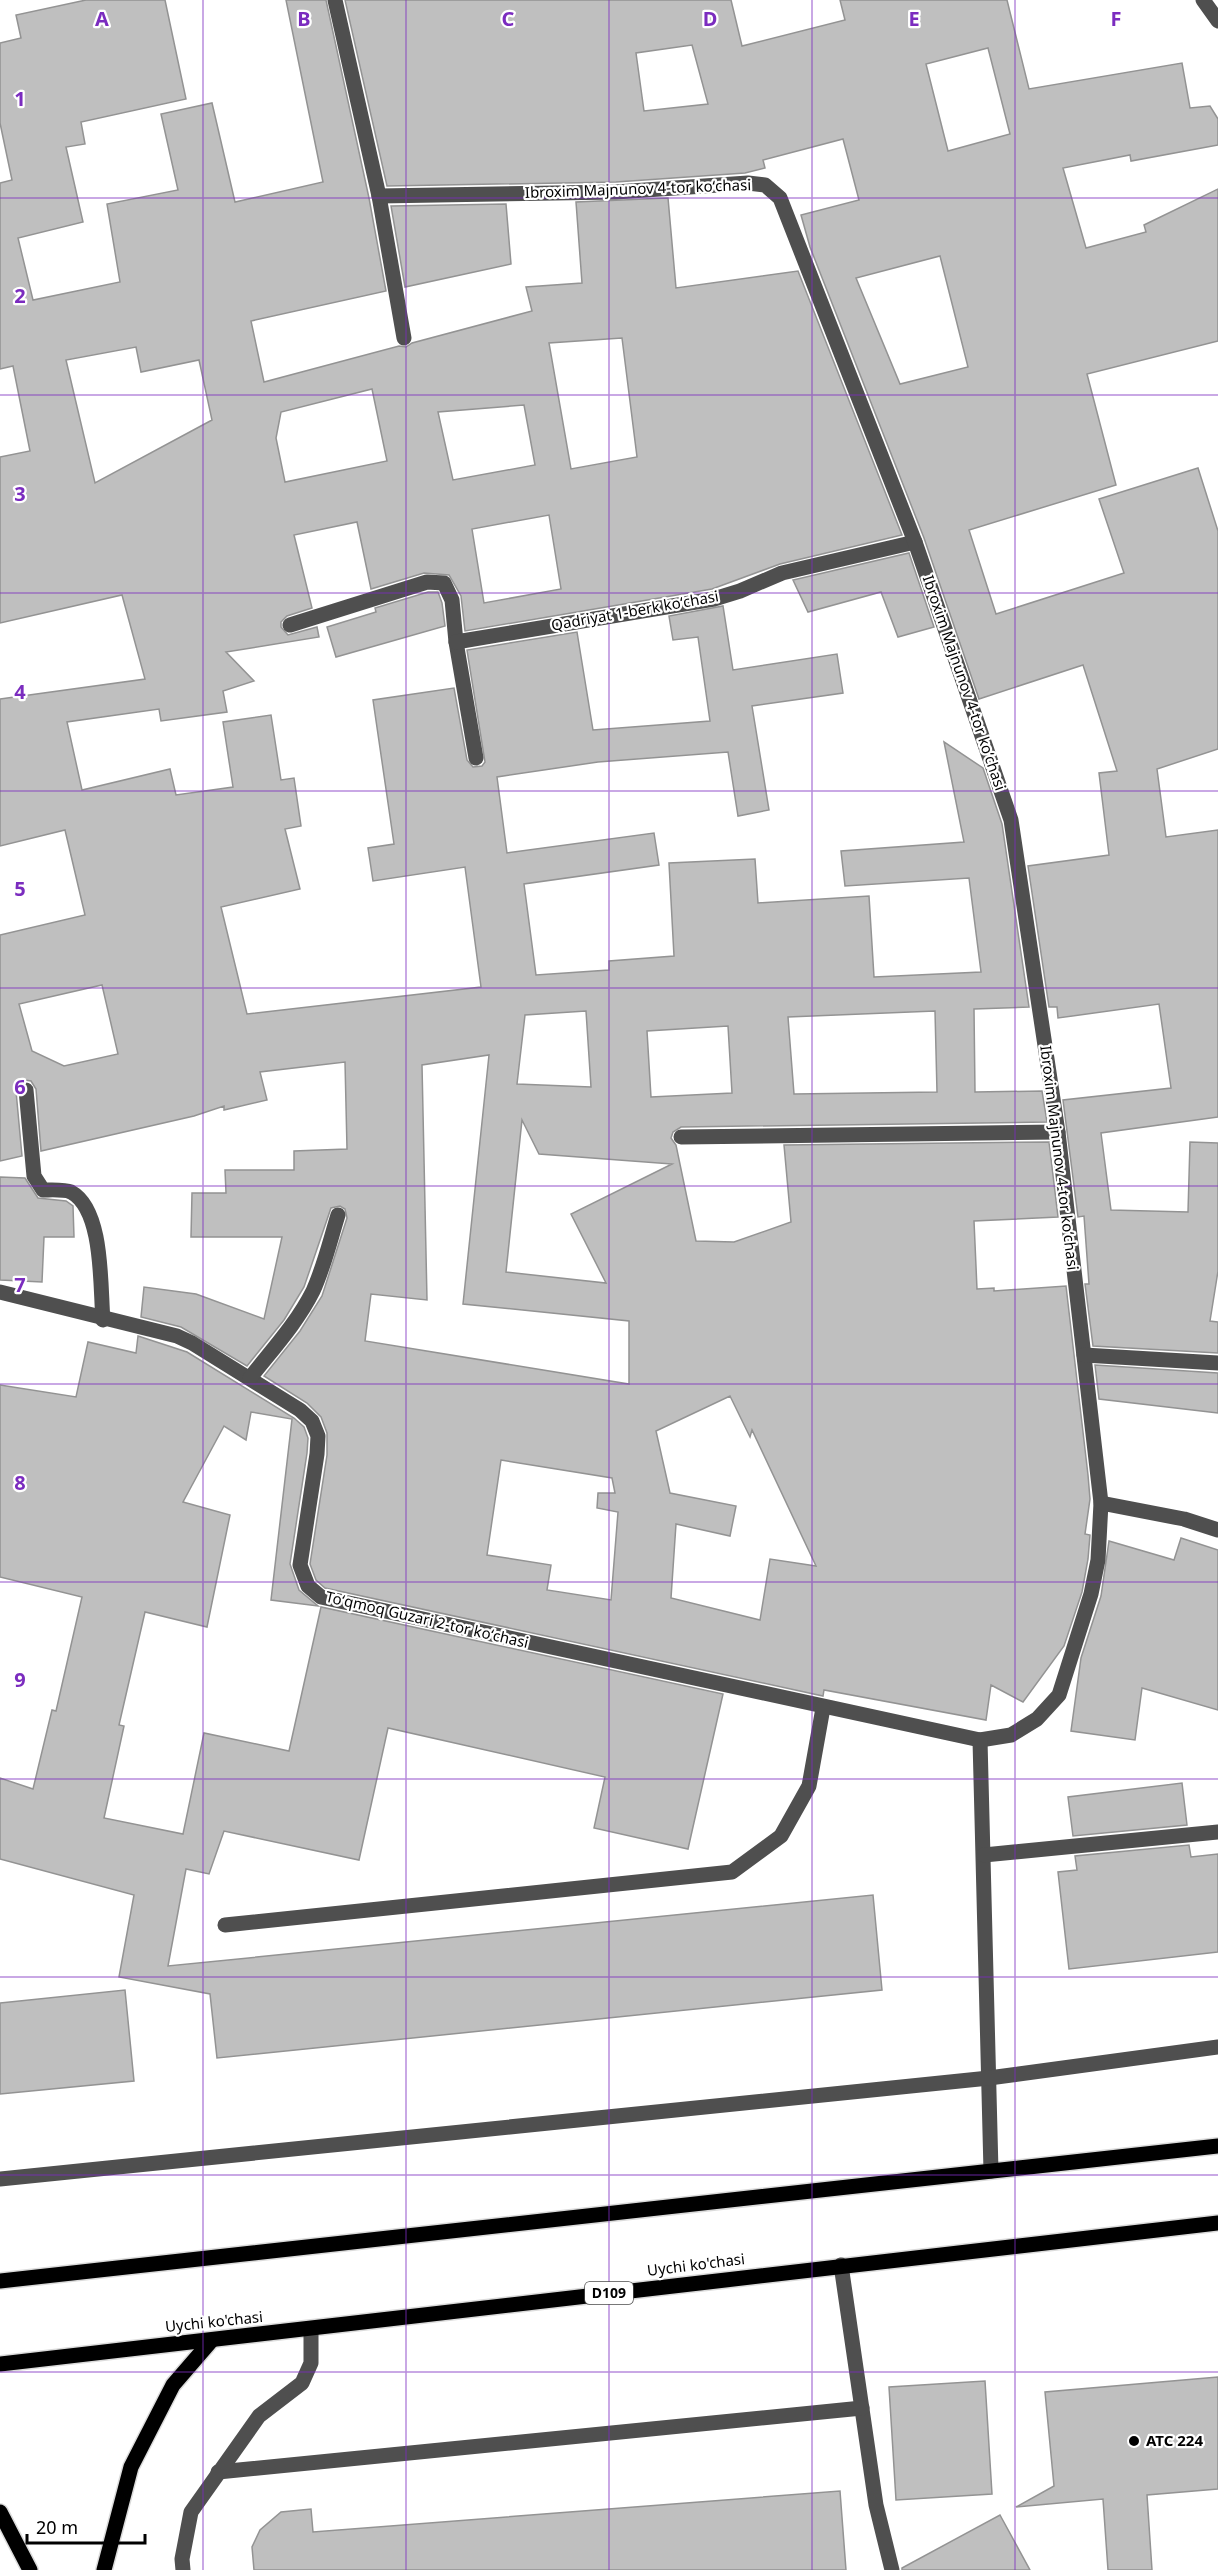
<svg xmlns="http://www.w3.org/2000/svg" width="1218" height="2570" font-family="'Noto Sans',sans-serif">
  <style>
    .building { fill: #bfbfbf; stroke: #939393; stroke-width: 1.5; fill-rule: evenodd }
    .lines { fill: none; stroke-linecap: round; stroke-linejoin: round }
    .major-casing { stroke: #dbdbdb; stroke-width: 18 }
    .minor { stroke: #4f4f4f; stroke-width: 15 }
    .major { stroke: #000; stroke-width: 15 }
    .grid { fill: none; stroke: #7b2cbf; stroke-width: 1.5; stroke-opacity: 0.55 }
    .poi-dot { fill: #000; stroke: #fff; stroke-width: 2 }
    .labels { text-anchor: middle; stroke-width: 4.5; stroke-linejoin: round; paint-order: stroke }
    .shield { fill: #fff; stroke: #4c4c4c; stroke-width: 1.5 }
    .shield-label { font-size: 14px; font-weight: bold; fill: #000 }
    .street-label { font-size: 15px; fill: #000; stroke: #fff }
    .poi-label { font-size: 15px; font-weight: bold; fill: #000; stroke: #fff; text-anchor: start }
    .grid-label { font-size: 20px; text-anchor: middle; font-weight: bold; fill: #7b2cbf; stroke: #fff; stroke-width: 4.5; stroke-linejoin: round; paint-order: stroke }
  </style>
  <rect width="100%" height="100%" fill="#fff"/>
  <g class="building">
    <path d="M 86,0 L 165,0 L 186,99 L 81,122 L 85,144 L 66,147 L 83,222 L 18,238 L 33,300 L 120,282 L 107,204 L 178,190 L 161,114 L 212,103 L 235,202 L 323,182 L 286,0 L 326,0 L 369,198 L 386,291 L 251,321 L 264,382 L 399,346 L 406,347 L 412,343 L 532,311 L 526,287 L 582,283 L 576,202 L 668,198 L 676,288 L 798,271 L 902,535 L 780,564 L 712,589 L 465,631 L 461,596 L 449,575 L 424,573 L 371,589 L 357,522 L 294,535 L 312,608 L 287,616 L 281,622 L 281,627 L 288,635 L 317,627 L 319,637 L 226,652 L 254,681 L 223,691 L 227,712 L 161,721 L 159,709 L 67,722 L 82,790 L 170,769 L 176,795 L 233,787 L 223,722 L 271,715 L 281,780 L 294,778 L 301,826 L 285,829 L 300,889 L 221,907 L 247,1014 L 481,987 L 465,867 L 373,881 L 368,848 L 394,844 L 373,700 L 454,688 L 467,760 L 473,767 L 482,766 L 485,762 L 467,650 L 577,632 L 593,730 L 710,721 L 698,637 L 673,640 L 669,616 L 723,606 L 733,670 L 837,654 L 843,693 L 752,706 L 769,810 L 738,816 L 728,752 L 598,762 L 497,777 L 507,853 L 654,833 L 659,865 L 524,884 L 536,975 L 609,970 L 609,961 L 674,956 L 669,863 L 755,859 L 758,903 L 869,896 L 874,977 L 981,972 L 969,878 L 845,886 L 841,851 L 964,842 L 944,742 L 983,768 L 1002,824 L 1029,1007 L 974,1009 L 975,1092 L 1042,1091 L 1047,1122 L 681,1127 L 673,1132 L 671,1138 L 676,1145 L 696,1241 L 734,1242 L 791,1222 L 784,1145 L 1049,1142 L 1058,1217 L 974,1221 L 977,1289 L 994,1288 L 994,1291 L 1066,1286 L 1088,1475 L 1090,1499 L 1085,1534 L 1090,1535 L 1088,1559 L 1082,1592 L 1064,1646 L 1023,1702 L 991,1685 L 986,1720 L 824,1690 L 823,1696 L 325,1588 L 316,1580 L 310,1564 L 327,1455 L 327,1433 L 321,1417 L 307,1403 L 264,1376 L 300,1331 L 322,1296 L 347,1218 L 345,1209 L 340,1206 L 331,1208 L 304,1287 L 284,1320 L 247,1366 L 181,1327 L 141,1317 L 144,1287 L 196,1294 L 264,1319 L 282,1237 L 191,1237 L 192,1193 L 226,1193 L 225,1170 L 294,1170 L 294,1151 L 347,1149 L 345,1062 L 260,1072 L 267,1100 L 224,1110 L 224,1106 L 194,1116 L 41,1151 L 36,1089 L 31,1081 L 25,1080 L 17,1085 L 16,1091 L 22,1156 L 0,1161 L 0,935 L 85,915 L 65,830 L 0,846 L 0,699 L 145,679 L 122,595 L 0,623 L 0,457 L 30,451 L 13,366 L 0,369 L 0,183 L 12,180 L 0,123 L 0,43 L 21,38 L 16,15 ZM 622,338 L 637,457 L 571,469 L 549,343 ZM 136,347 L 141,372 L 199,360 L 212,420 L 95,483 L 66,360 ZM 372,389 L 387,461 L 285,482 L 276,438 L 281,412 ZM 524,405 L 535,465 L 453,480 L 438,412 ZM 549,515 L 561,589 L 484,603 L 472,529 ZM 102,985 L 118,1054 L 64,1066 L 32,1051 L 19,1004 ZM 586,1011 L 591,1087 L 517,1084 L 525,1015 ZM 935,1011 L 937,1092 L 794,1094 L 788,1017 ZM 728,1026 L 732,1093 L 651,1097 L 647,1031 ZM 489,1055 L 463,1304 L 629,1321 L 629,1384 L 365,1341 L 371,1294 L 427,1300 L 422,1065 ZM 522,1120 L 539,1154 L 672,1164 L 571,1214 L 606,1283 L 506,1272 ZM 730,1396 L 750,1437 L 752,1430 L 816,1566 L 770,1559 L 760,1620 L 671,1598 L 676,1524 L 730,1536 L 736,1506 L 670,1493 L 656,1431 ZM 501,1460 L 612,1478 L 615,1493 L 598,1493 L 597,1508 L 618,1512 L 611,1600 L 547,1590 L 551,1565 L 487,1555 Z"/>
    <path d="M 345,0 L 731,0 L 742,46 L 845,20 L 840,0 L 1007,0 L 1029,89 L 1182,63 L 1190,108 L 1210,106 L 1218,119 L 1218,145 L 1131,161 L 1130,155 L 1063,168 L 1086,248 L 1146,232 L 1144,225 L 1218,189 L 1218,341 L 1087,374 L 1116,485 L 969,530 L 996,614 L 1124,573 L 1099,499 L 1198,468 L 1218,531 L 1218,749 L 1157,769 L 1166,837 L 1218,830 L 1218,1117 L 1101,1133 L 1111,1210 L 1188,1212 L 1190,1142 L 1218,1143 L 1218,1271 L 1210,1321 L 1218,1322 L 1218,1353 L 1093,1346 L 1085,1284 L 1089,1284 L 1084,1216 L 1078,1217 L 1063,1100 L 1171,1088 L 1159,1004 L 1058,1018 L 1057,1007 L 1049,1007 L 1028,866 L 1109,855 L 1099,773 L 1117,771 L 1083,665 L 979,699 L 924,538 L 810,247 L 801,215 L 859,200 L 843,139 L 763,160 L 765,168 L 745,173 L 616,182 L 387,186 ZM 692,45 L 708,104 L 644,111 L 636,53 ZM 988,48 L 1010,134 L 948,151 L 926,64 ZM 940,256 L 968,367 L 900,384 L 856,278 Z"/>
    <path d="M 506,204 L 511,264 L 405,287 L 391,206 Z"/>
    <path d="M 909,553 L 934,627 L 898,637 L 881,592 L 808,612 L 793,580 Z"/>
    <path d="M 428,592 L 438,592 L 442,603 L 445,626 L 336,657 L 327,627 L 376,612 L 375,608 Z"/>
    <path d="M 0,1177 L 25,1178 L 38,1198 L 66,1201 L 73,1206 L 74,1237 L 44,1237 L 42,1282 L 0,1280 Z"/>
    <path d="M 138,1336 L 187,1352 L 294,1418 L 304,1427 L 308,1438 L 307,1453 L 290,1564 L 299,1590 L 318,1606 L 271,1600 L 292,1419 L 251,1412 L 246,1440 L 224,1426 L 183,1502 L 230,1515 L 207,1627 L 145,1612 L 119,1725 L 124,1726 L 104,1818 L 183,1834 L 204,1733 L 289,1751 L 321,1607 L 723,1694 L 688,1849 L 594,1828 L 605,1777 L 388,1728 L 359,1860 L 224,1831 L 209,1874 L 186,1869 L 168,1966 L 873,1895 L 882,1990 L 217,2058 L 210,1994 L 119,1977 L 134,1895 L 0,1859 L 0,1778 L 33,1789 L 52,1710 L 56,1711 L 82,1597 L 0,1577 L 0,1385 L 76,1397 L 88,1342 L 136,1353 Z"/>
    <path d="M 1095,1365 L 1218,1373 L 1218,1413 L 1099,1399 Z"/>
    <path d="M 1181,1538 L 1218,1550 L 1218,1710 L 1142,1688 L 1135,1740 L 1071,1731 L 1081,1658 L 1101,1596 L 1109,1541 L 1174,1560 Z"/>
    <path d="M 1182,1783 L 1187,1825 L 1073,1836 L 1068,1797 Z"/>
    <path d="M 1189,1845 L 1191,1857 L 1218,1854 L 1218,1952 L 1069,1969 L 1058,1872 L 1077,1870 L 1075,1856 Z"/>
    <path d="M 125,1990 L 134,2081 L 0,2094 L 0,2003 Z"/>
    <path d="M 1218,2377 L 1218,2489 L 1147,2495 L 1152,2570 L 1108,2570 L 1103,2499 L 1016,2507 L 1054,2486 L 1045,2392 Z"/>
    <path d="M 985,2381 L 992,2494 L 896,2500 L 889,2387 Z"/>
    <path d="M 840,2491 L 846,2570 L 254,2570 L 252,2547 L 260,2530 L 281,2512 L 311,2509 L 313,2532 Z"/>
    <path d="M 1000,2515 L 1030,2570 L 902,2570 L 902,2568 Z"/>
  </g>
  <g class="lines">
    <g class="major-casing">
      <g id="major">
        <path d="M 0,2281 L 1218,2146"/>
        <path d="M 0,2364 L 1218,2223"/>
        <path d="M 0,2512 L 30,2570"/>
        <path d="M 104,2570 L 131,2467 L 173,2385 L 211,2341"/>
      </g>
    </g>
    <g class="minor">
      <path d="M 1203,0 L 1218,21"/>
      <path d="M 379,196 L 404,338"/>
      <path d="M 290,625 L 427,582 L 444,583 L 452,600 L 456,642 L 476,758"/>
      <path d="M 456,642 L 714,599 L 740,591 L 782,573 L 915,542"/>
      <path d="M 26,1090 L 34,1176 L 43,1190 C 51,1190 64,1189 71,1192 C 104,1210 100,1287 103,1320"/>
      <path d="M 681,1137 L 1058,1132"/>
      <path d="M 0,1292 L 177,1336 L 192,1343 L 300,1410 L 312,1421 L 318,1436 L 317,1454 L 300,1565 L 308,1586 L 321,1597 L 980,1740 L 1011,1735 L 1037,1719 L 1059,1695 L 1091,1594 L 1098,1560 L 1101,1503 L 1058,1132 L 1011,820 L 915,542 L 780,198 L 765,185 L 748,183 L 616,192 L 379,196 L 335,0"/>
      <path d="M 1084,1355 L 1218,1363"/>
      <path d="M 250,1378 C 272,1350 297,1323 313,1291 C 324,1267 330,1241 338,1215"/>
      <path d="M 1101,1503 L 1184,1519 L 1218,1530"/>
      <path d="M 980,1740 L 991,2171"/>
      <path d="M 984,1855 L 1218,1832"/>
      <path d="M 225,1925 L 732,1872 L 781,1836 L 809,1786 L 823,1708"/>
      <path d="M 0,2179 L 989,2078 L 1218,2047"/>
      <path d="M 841,2265 L 876,2505 L 892,2570"/>
      <path d="M 218,2472 L 862,2408"/>
      <path d="M 183,2570 L 182,2559 L 191,2512 L 259,2416 L 302,2383 L 311,2363 L 311,2329"/>
    </g>
    <use href="#major" class="major"/>
  </g>
  <path class="grid" d="M 203,0 L 203,2570M 406,0 L 406,2570M 609,0 L 609,2570M 812,0 L 812,2570M 1015,0 L 1015,2570M 0,198 L 1218,198M 0,395 L 1218,395M 0,593 L 1218,593M 0,791 L 1218,791M 0,988 L 1218,988M 0,1186 L 1218,1186M 0,1384 L 1218,1384M 0,1582 L 1218,1582M 0,1779 L 1218,1779M 0,1977 L 1218,1977M 0,2175 L 1218,2175M 0,2372 L 1218,2372"/>
  <circle class="poi-dot" cx="1134" cy="2441" r="6"/>
  <g class="labels">
    <rect class="shield" x="585" y="2282" width="48" height="22" rx="4.5"/>
    <g class="shield-label">
      <text x="609" y="2298">D109</text>
    </g>
    <g class="street-label">
      <text transform="translate(638 189) rotate(-2)" y="5">Ibroxim Majnunov 4-tor koʻchasi</text>
      <text transform="translate(635 611) rotate(-10)" y="5">Qadriyat 1-berk koʻchasi</text>
      <text transform="translate(964 683) rotate(71)" y="5">Ibroxim Majnunov 4-tor koʻchasi</text>
      <text transform="translate(1059 1158) rotate(83)" y="5">Ibroxim Majnunov 4-tor koʻchasi</text>
      <text transform="translate(427 1620) rotate(13)" y="5">Toʻqmoq Guzari 2-tor koʻchasi</text>
      <text transform="translate(696 2265) rotate(-7)" y="5">Uychi ko'chasi</text>
      <text transform="translate(214 2322) rotate(-6)" y="5">Uychi ko'chasi</text>
    </g>
    <g class="poi-label">
      <text x="1146" y="2446">ATC 224</text>
    </g>
  </g>
  <g class="grid-label">
    <text x="102" y="26">A</text>
    <text x="304" y="26">B</text>
    <text x="508" y="26">C</text>
    <text x="710" y="26">D</text>
    <text x="914" y="26">E</text>
    <text x="1116" y="26">F</text>
    <text x="20" y="106">1</text>
    <text x="20" y="303">2</text>
    <text x="20" y="501">3</text>
    <text x="20" y="699">4</text>
    <text x="20" y="896">5</text>
    <text x="20" y="1094">6</text>
    <text x="20" y="1292">7</text>
    <text x="20" y="1490">8</text>
    <text x="20" y="1687">9</text>
  </g>
  <path d="M27 2534v9h118v-9" fill="none" stroke="#000000" stroke-width="3"/>
  <text x="36" y="2534" font-size="18" fill="#000000" stroke="#ffffff" stroke-width="4.5" paint-order="stroke">20 m</text>
</svg>
